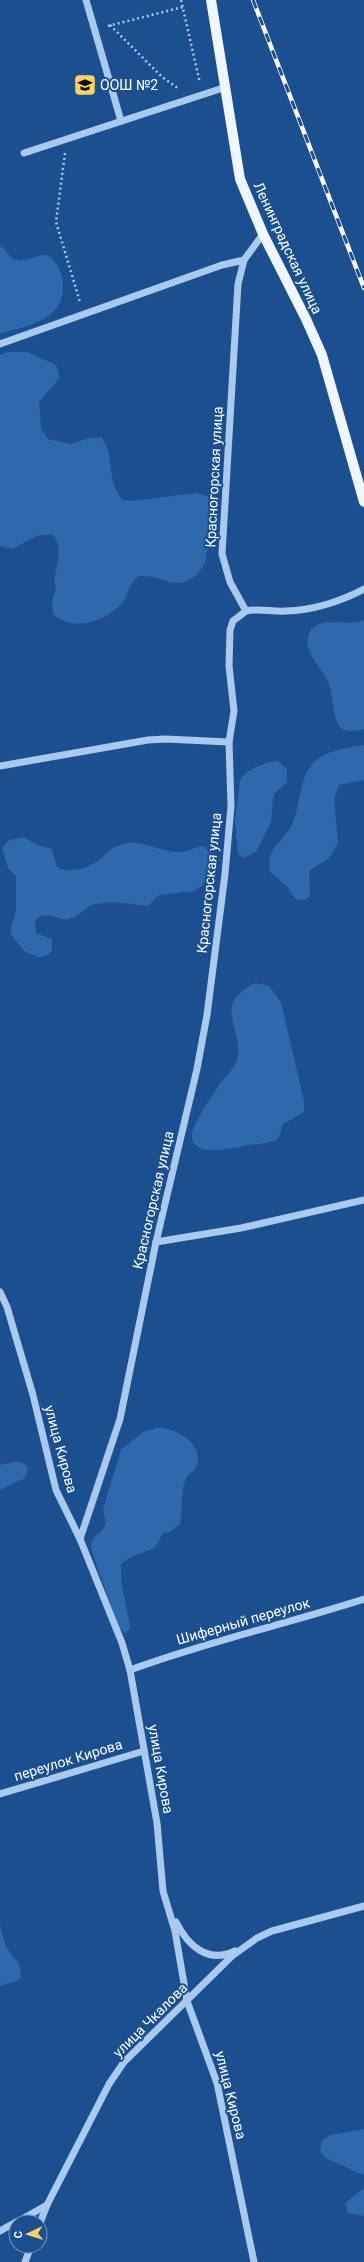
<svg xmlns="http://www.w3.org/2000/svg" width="364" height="2262" font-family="Roboto,sans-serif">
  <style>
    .green { fill: #2e69ad }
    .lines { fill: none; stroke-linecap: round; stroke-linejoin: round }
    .path { stroke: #a9c9ee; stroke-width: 2.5; stroke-dasharray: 2 3; stroke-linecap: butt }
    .minor { stroke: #a9c9ee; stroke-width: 7 }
    .major { stroke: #f0f6ff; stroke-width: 10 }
    .rail-casing { stroke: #fff; stroke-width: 4.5 }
    .rail { stroke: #1b4f8f; stroke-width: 3; stroke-dasharray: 9; stroke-linecap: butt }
    .labels { text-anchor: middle; stroke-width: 4; stroke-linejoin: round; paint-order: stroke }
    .poi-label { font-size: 14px; fill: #fff; stroke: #1b4f8f; text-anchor: start }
    .street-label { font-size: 14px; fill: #fff; stroke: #1b4f8f }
  </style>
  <rect width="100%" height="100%" fill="#1b4f8f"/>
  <g class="green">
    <path d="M 0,246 C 6,249 8,256 14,259 C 23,264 37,254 48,255 C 58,264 63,273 63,287 C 63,321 26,326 0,334 Z"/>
    <path d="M 7,352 L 27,352 L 56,365 L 60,378 L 39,402 L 41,428 L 48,439 L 71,444 L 89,438 L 101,437 C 116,455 105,480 123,500 L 133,501 L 195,493 L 208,496 C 211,510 209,543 206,558 C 204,570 191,583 178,583 C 165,583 156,575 139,576 C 127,585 130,592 123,602 C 107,621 73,633 53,614 L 52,601 L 56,589 C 50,573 68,549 52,534 L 37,536 L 12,549 L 0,546 L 0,355 Z"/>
    <path d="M 364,620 L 364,729 C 357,731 347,733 341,728 C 333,721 333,695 329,684 C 323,667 300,651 310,632 C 319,614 349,628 364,620 Z"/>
    <path d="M 364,745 L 364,780 L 339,785 L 334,800 L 338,844 L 329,858 L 309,871 L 310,895 L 307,899 L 296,900 L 287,886 L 270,872 C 264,846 286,842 293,822 C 301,803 299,776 315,761 C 326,751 349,747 364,745 Z"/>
    <path d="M 278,761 L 287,769 L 287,782 L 275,793 L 273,799 L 271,822 L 256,852 L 244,858 L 238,854 L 235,820 L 240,780 C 247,769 265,762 278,761 Z"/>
    <path d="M 24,837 L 37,845 L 52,849 L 57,867 C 68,875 91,867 100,859 C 108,854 110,847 120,845 C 144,837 158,853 180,852 C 188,852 195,847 203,846 L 210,852 L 209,873 L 202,886 L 194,891 L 159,895 L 148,906 C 129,904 111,899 92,905 C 83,909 78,917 68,919 C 55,921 46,908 35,921 L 36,933 L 52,939 L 52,950 L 49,954 L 39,958 L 24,951 L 11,934 L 11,928 L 16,911 L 16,876 L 8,868 L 2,848 L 9,840 Z"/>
    <path d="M 255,983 L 269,986 L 281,1002 L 304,1101 L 304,1112 L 283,1124 C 281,1128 281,1135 278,1138 C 273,1144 256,1144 248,1145 C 233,1148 184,1161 193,1129 C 199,1115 208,1103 216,1089 C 223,1078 236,1069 238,1056 C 241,1025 213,1004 255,983 Z"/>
    <path d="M 157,1428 C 173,1427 200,1441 198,1461 C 197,1471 187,1474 185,1481 C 181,1494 182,1511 180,1524 L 170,1532 L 163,1533 L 155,1548 L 131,1557 L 121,1564 L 121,1580 L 130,1626 L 130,1629 L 125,1633 L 119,1628 L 93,1555 C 86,1534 101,1538 106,1523 L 103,1509 L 121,1450 L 143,1432 Z"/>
    <path d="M 14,1462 L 21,1462 L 27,1466 L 28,1470 L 25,1478 L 0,1490 L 0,1465 Z"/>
    <path d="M 0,1925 L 6,1947 L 19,1964 L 21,1978 L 17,1981 L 0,1986 Z"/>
    <path d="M 364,2129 L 364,2175 L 327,2159 L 320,2151 L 322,2141 L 330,2135 Z"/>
    <path d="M 364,2188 L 364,2216 L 348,2213 L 345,2203 Z"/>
  </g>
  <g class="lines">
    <g class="path">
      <path d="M 181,0 L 200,83"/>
      <path d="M 110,25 L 162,77 L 179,89"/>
      <path d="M 108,26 L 183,7"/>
      <path d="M 65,153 L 56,222 L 80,302"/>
    </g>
    <g class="minor">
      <path d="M 86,0 L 121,121"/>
      <path d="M 24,153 L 226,87"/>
      <path d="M 0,344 L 222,265 L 244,260"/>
      <path d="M 246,611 C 260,608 272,612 286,611 C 313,610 341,601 364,589"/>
      <path d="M 0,766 L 148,740 L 165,739 L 229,742"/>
      <path d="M 156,1242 L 241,1228 L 364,1200"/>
      <path d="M 0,1292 L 7,1307 L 33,1395 L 56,1490 L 80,1539 L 122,1643 L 130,1670 L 157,1823 L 163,1891 L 175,1931 L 187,2001 L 217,2083 L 254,2262"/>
      <path d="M 80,1539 L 120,1419 L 156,1242 L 197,1069 L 207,1015 L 225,874 L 231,806 L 229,742 L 234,711 L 229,666 L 230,630 L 233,621 L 246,611 L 230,582 L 222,554 L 238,284 L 244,260 L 263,234"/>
      <path d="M 130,1670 C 206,1642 286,1624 364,1599"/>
      <path d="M 0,1794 L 144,1751"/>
      <path d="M 176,1922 C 188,1946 208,1964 235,1951"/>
      <path d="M 17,2222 L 47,2205"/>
      <path d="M 40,2223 L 47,2205 L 109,2084 L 124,2062 L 232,1956 L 257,1938 L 272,1931 L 364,1906"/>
      <path d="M 0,2231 L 16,2222"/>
      <path d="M 25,2262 L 31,2246"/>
    </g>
    <path class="major" d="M 211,0 L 240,179 L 263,234 L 306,319 L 322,355 L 364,502"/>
    <g class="rail-casing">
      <path id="rail" d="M 253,0 L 364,288"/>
    </g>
    <use href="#rail" class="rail"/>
  </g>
  <defs>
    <g id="school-square" transform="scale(1.15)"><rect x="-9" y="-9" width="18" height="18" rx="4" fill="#ffd166" stroke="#1b4f8f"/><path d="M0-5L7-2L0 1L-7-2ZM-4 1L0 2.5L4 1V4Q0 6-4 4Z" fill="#111"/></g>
  </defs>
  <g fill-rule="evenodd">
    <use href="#school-square" x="85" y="85"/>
  </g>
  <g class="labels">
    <g class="poi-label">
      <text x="100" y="90">ООШ №2</text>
    </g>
    <g class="street-label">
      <text transform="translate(288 248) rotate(65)" y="5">Ленинградская улица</text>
      <text transform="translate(214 477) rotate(-87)" y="5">Красногорская улица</text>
      <text transform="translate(209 883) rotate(-84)" y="5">Красногорская улица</text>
      <text transform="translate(153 1200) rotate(-77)" y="5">Красногорская улица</text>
      <text transform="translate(61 1449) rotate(75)" y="5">улица Кирова</text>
      <text transform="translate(243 1621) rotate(-16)" y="5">Шиферный переулок</text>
      <text transform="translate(68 1760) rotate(-17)" y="5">переулок Кирова</text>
      <text transform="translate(161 1769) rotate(80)" y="5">улица Кирова</text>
      <text transform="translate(150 2020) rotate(-45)" y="5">улица Чкалова</text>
      <text transform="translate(231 2095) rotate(76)" y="5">улица Кирова</text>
    </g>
  </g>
  <g transform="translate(28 2234) rotate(266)"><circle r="19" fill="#1b4f8f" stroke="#7695bc"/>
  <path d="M0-3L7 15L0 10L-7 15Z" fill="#ffd166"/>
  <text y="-6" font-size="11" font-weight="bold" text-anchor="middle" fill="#ffffff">С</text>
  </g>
</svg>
